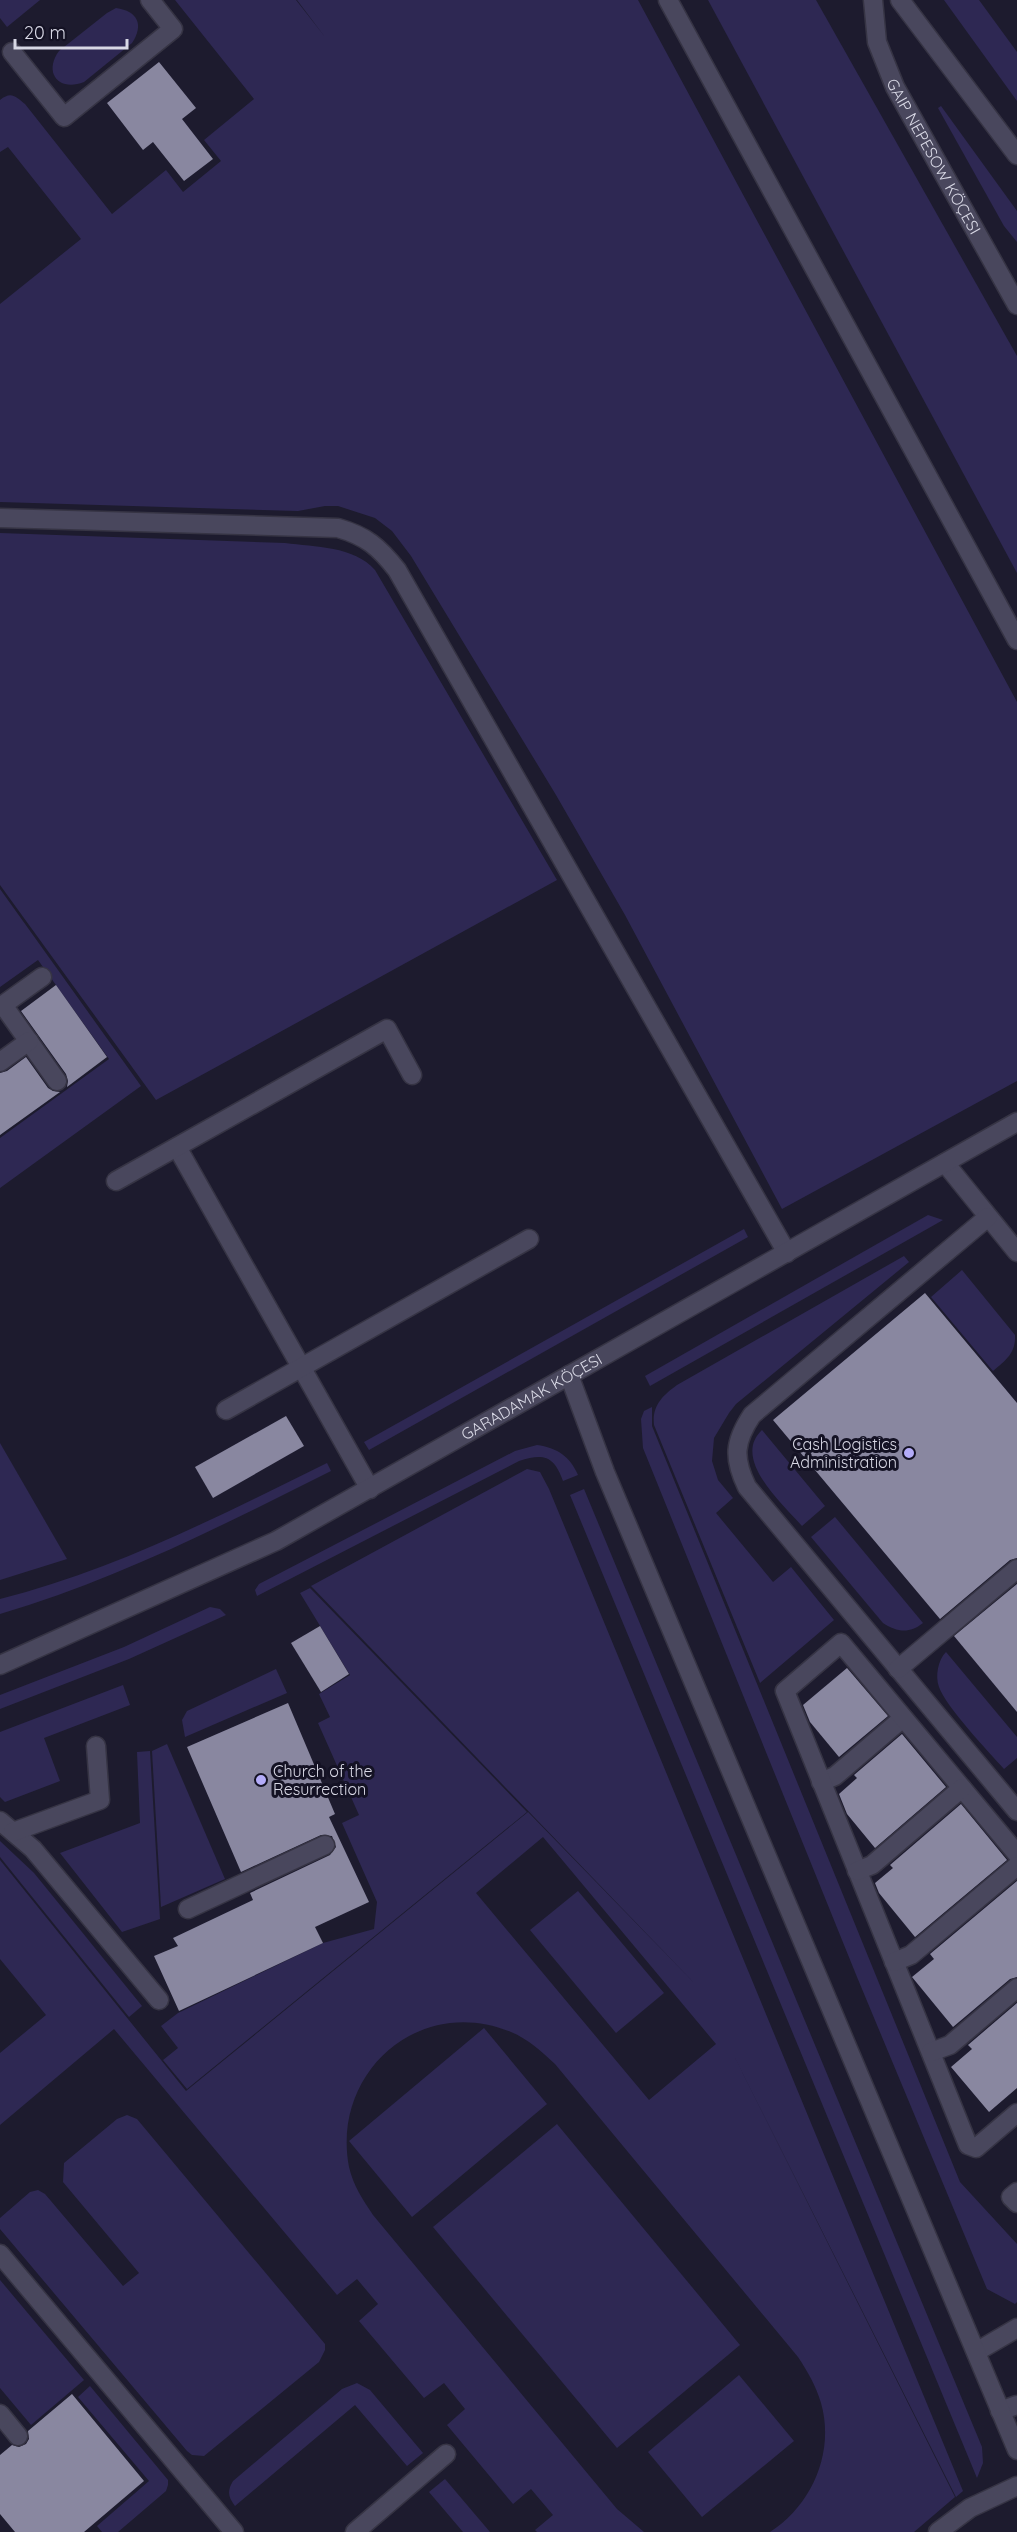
<svg xmlns="http://www.w3.org/2000/svg" width="1017" height="2532" font-family="Quicksand,sans-serif">
  <style>
    .green { fill: #2e2853; fill-rule: evenodd }
    .building { fill: #8987a0 }
    .lines { fill: none; stroke-linecap: round; stroke-linejoin: round }
    .service-casing { stroke: #363444; stroke-width: 21 }
    .minor-casing { stroke: #363444; stroke-width: 21 }
    .service { stroke: #49475d; stroke-width: 18 }
    .minor { stroke: #49475d; stroke-width: 18 }
    .poi-dot { fill: #b4acf9; stroke: #141224; stroke-width: 2 }
    .labels { text-anchor: middle; stroke-width: 6; stroke-linejoin: round; paint-order: stroke }
    .street-label { font-size: 16px; fill: #d8d8e5; stroke: #141224 }
    .poi-label { font-size: 16px; fill: #d8d8e5; stroke: #141224; text-anchor: end }
  </style>
  <rect width="100%" height="100%" fill="#1d1b2e"/>
  <g class="green">
    <path d="M 0,0 L 40,0 L 7,27 L 0,18 Z"/>
    <path d="M 175,0 L 296,0 L 325,37 L 297,0 L 638,0 L 1017,702 L 1017,1081 L 782,1209 L 625,915 L 556,795 L 411,556 L 392,531 L 375,518 L 338,506 L 325,506 L 298,511 L 0,502 L 0,304 L 81,239 L 8,147 L 0,152 L 0,100 C 11,91 15,96 25,104 L 112,214 L 166,170 L 183,192 L 221,161 L 204,140 L 254,99 Z"/>
    <path d="M 708,0 L 816,0 L 1017,356 L 1017,573 Z"/>
    <path d="M 944,0 L 979,0 L 1017,52 L 1017,101 Z"/>
    <path d="M 116,8 C 138,11 144,25 132,43 L 84,82 C 59,92 43,73 59,51 L 107,13 Z"/>
    <path d="M 941,106 L 1017,211 L 1017,242 L 1004,226 L 938,108 Z"/>
    <path d="M 0,533 L 285,543 C 315,547 354,546 375,570 L 557,880 L 156,1100 L 0,885 Z"/>
    <path d="M 0,889 L 141,1086 L 0,1188 L 0,1138 L 109,1059 L 38,960 L 0,987 Z"/>
    <path d="M 928,1215 L 943,1220 L 650,1386 L 645,1376 Z"/>
    <path d="M 744,1229 L 748,1237 L 369,1450 L 364,1442 Z"/>
    <path d="M 904,1256 L 909,1262 L 736,1404 L 729,1413 L 714,1438 L 712,1461 L 718,1480 L 733,1498 L 716,1513 L 773,1582 L 791,1567 L 834,1620 L 760,1683 L 654,1425 C 652,1406 662,1396 677,1385 Z"/>
    <path d="M 962,1270 L 1015,1335 C 1016,1353 1006,1360 993,1371 L 931,1297 Z"/>
    <path d="M 652,1407 L 652,1426 L 960,2182 L 1017,2244 L 1017,2302 L 1015,2304 L 987,2289 L 857,1977 L 643,1448 L 641,1419 L 644,1411 Z"/>
    <path d="M 762,1430 L 825,1506 L 802,1526 C 783,1504 731,1459 762,1430 Z"/>
    <path d="M 0,1443 L 67,1559 L 0,1580 Z"/>
    <path d="M 537,1445 C 557,1448 570,1456 578,1475 L 563,1481 C 554,1456 544,1453 519,1461 L 257,1596 L 255,1590 L 259,1584 L 515,1451 Z"/>
    <path d="M 327,1463 L 331,1471 C 223,1525 116,1580 0,1614 L 0,1599 C 115,1570 221,1515 327,1463 Z"/>
    <path d="M 527,1469 L 540,1472 L 549,1489 L 963,2491 L 956,2497 L 729,2046 L 955,2497 L 914,2532 L 770,2532 C 812,2505 835,2452 821,2403 C 816,2386 808,2372 798,2357 L 555,2064 C 541,2051 528,2039 511,2032 C 420,1994 331,2072 349,2167 C 353,2185 363,2200 373,2215 L 617,2509 L 644,2532 L 537,2532 L 535,2530 L 553,2515 L 531,2489 L 513,2504 L 447,2425 L 465,2409 L 444,2383 L 424,2398 L 359,2321 L 378,2304 L 357,2279 L 337,2295 L 114,2029 L 0,2125 L 0,2053 L 46,2015 L 0,1959 L 0,1860 L 186,2091 L 528,1812 L 701,1990 L 311,1586 ZM 543,1837 L 716,2044 L 649,2100 L 476,1893 Z"/>
    <path d="M 584,1489 L 982,2447 L 983,2463 L 977,2478 L 570,1495 Z"/>
    <path d="M 835,1517 L 923,1623 C 909,1634 897,1632 883,1623 L 811,1537 Z"/>
    <path d="M 310,1588 L 527,1812 L 187,2089 L 163,2060 L 178,2048 L 161,2026 L 178,2013 L 323,1943 L 374,1929 L 377,1902 L 342,1823 L 359,1815 L 318,1723 L 330,1717 L 319,1694 L 350,1675 L 300,1593 Z"/>
    <path d="M 210,1607 L 220,1609 L 226,1615 L 129,1659 L 0,1709 L 0,1695 L 124,1647 Z"/>
    <path d="M 946,1652 L 1017,1737 L 1017,1758 L 1004,1769 C 988,1751 946,1707 939,1687 C 935,1676 938,1660 946,1652 Z"/>
    <path d="M 276,1669 L 287,1693 L 185,1737 L 182,1720 L 187,1711 Z"/>
    <path d="M 123,1685 L 130,1705 L 44,1738 L 60,1781 L 5,1802 L 0,1797 L 0,1732 Z"/>
    <path d="M 167,1744 L 225,1879 L 161,1907 L 152,1751 Z"/>
    <path d="M 150,1751 L 160,1919 L 122,1932 L 60,1853 L 140,1823 L 137,1752 Z"/>
    <path d="M 0,1841 L 34,1873 L 142,2006 L 129,2017 L 0,1857 Z"/>
    <path d="M 578,1891 L 664,1993 L 616,2033 L 530,1930 Z"/>
    <path d="M 484,2028 L 547,2104 L 412,2217 L 349,2141 Z"/>
    <path d="M 127,2115 L 137,2119 L 325,2344 L 325,2350 L 319,2362 L 204,2456 L 192,2455 L 187,2451 L 0,2229 L 0,2218 L 30,2192 L 38,2190 L 45,2194 L 123,2286 L 139,2273 L 63,2182 L 64,2163 L 117,2119 Z"/>
    <path d="M 557,2124 L 740,2345 L 617,2448 L 433,2227 Z"/>
    <path d="M 0,2280 L 84,2380 L 31,2425 L 0,2388 Z"/>
    <path d="M 739,2375 L 794,2441 L 702,2517 L 648,2452 Z"/>
    <path d="M 357,2383 L 370,2390 L 423,2453 L 407,2466 L 355,2405 L 235,2506 C 228,2497 227,2491 233,2481 L 342,2389 Z"/>
    <path d="M 90,2386 L 168,2480 L 168,2485 L 166,2491 L 118,2532 L 102,2532 L 97,2526 L 149,2481 L 78,2397 Z"/>
    <path d="M 445,2479 L 490,2532 L 463,2532 L 429,2492 Z"/>
  </g>
  <g class="building">
    <path d="M 159,62 L 196,108 L 182,119 L 213,159 L 184,181 L 153,142 L 143,150 L 107,103 Z"/>
    <path d="M 56,985 L 107,1057 L 67,1087 L 68,1081 L 66,1074 L 21,1011 Z"/>
    <path d="M 26,1057 L 48,1088 L 53,1091 L 60,1092 L 0,1135 L 0,1073 L 7,1071 Z"/>
    <path d="M 925,1293 L 1017,1403 L 1017,1558 L 1010,1560 L 940,1619 L 773,1420 Z"/>
    <path d="M 286,1416 L 304,1446 L 213,1498 L 195,1467 Z"/>
    <path d="M 1017,1584 L 1017,1712 L 954,1636 Z"/>
    <path d="M 320,1626 L 349,1674 L 321,1692 L 291,1643 Z"/>
    <path d="M 847,1668 L 888,1716 L 839,1757 L 810,1722 L 803,1705 Z"/>
    <path d="M 288,1703 L 335,1814 L 329,1817 L 369,1902 L 315,1927 L 323,1943 L 179,2011 L 154,1956 L 178,1946 L 173,1938 L 253,1900 L 250,1893 L 330,1855 L 336,1847 L 332,1836 L 321,1835 L 241,1872 L 187,1747 Z"/>
    <path d="M 902,1734 L 946,1787 L 875,1848 L 847,1814 L 839,1794 L 857,1778 L 854,1775 Z"/>
    <path d="M 961,1804 L 1007,1860 L 915,1937 L 879,1893 L 875,1883 L 893,1868 L 890,1865 Z"/>
    <path d="M 1017,1881 L 1017,1977 L 1010,1979 L 953,2027 L 912,1977 L 934,1959 L 930,1954 Z"/>
    <path d="M 1017,2003 L 1017,2088 L 989,2112 L 951,2067 L 972,2049 L 968,2045 Z"/>
    <path d="M 72,2394 L 144,2481 L 84,2532 L 15,2532 L 0,2514 L 0,2455 L 12,2445 L 19,2447 L 26,2444 L 29,2439 L 28,2431 Z"/>
  </g>
  <g class="lines">
    <g class="service-casing">
      <g id="service">
        <path d="M 12,52 L 64,117 L 173,29 L 150,0"/>
        <path d="M 0,518 L 338,528 C 366,536 379,547 397,570 L 787,1253"/>
        <path d="M 42,977 L 3,1005 L 57,1081"/>
        <path d="M 0,1062 L 29,1041"/>
        <path d="M 177,1147 L 370,1489"/>
        <path d="M 945,1163 L 1017,1252"/>
        <path d="M 116,1181 L 387,1029 L 412,1075"/>
        <path d="M 988,1217 L 752,1415 C 734,1442 733,1458 747,1487 L 1017,1811"/>
        <path d="M 226,1410 L 529,1239"/>
        <path d="M 898,1669 L 1017,1569"/>
        <path d="M 821,1782 L 835,1776 L 903,1718"/>
        <path d="M 0,1821 L 33,1849 L 159,2000"/>
        <path d="M 13,1832 L 100,1800 L 96,1746"/>
        <path d="M 1017,1854 L 841,1643 L 785,1691 L 968,2145 L 976,2148 L 1017,2113"/>
        <path d="M 857,1871 L 872,1865 L 962,1788"/>
        <path d="M 188,1909 L 325,1845"/>
        <path d="M 894,1962 L 911,1955 L 1017,1866"/>
        <path d="M 931,2052 L 950,2045 L 1017,1988"/>
        <path d="M 1017,2192 L 1011,2197 L 1017,2203"/>
        <path d="M 0,2254 L 234,2532"/>
        <path d="M 976,2352 L 1017,2328"/>
        <path d="M 1000,2411 L 1017,2405"/>
        <path d="M 0,2414 L 18,2436"/>
        <path d="M 355,2532 L 446,2454"/>
        <path d="M 938,2532 L 970,2508 L 1017,2486"/>
      </g>
    </g>
    <g class="minor-casing">
      <g id="minor">
        <path d="M 668,0 L 1017,640"/>
        <path id="s1" d="M 873,0 L 877,42 L 895,87 L 1017,305"/>
        <path d="M 900,0 L 1017,155"/>
        <path d="M 569,1375 L 605,1472 L 1017,2450"/>
        <path id="s2" d="M 0,1665 L 276,1541 L 1017,1122"/>
      </g>
    </g>
    <use href="#service" class="service"/>
    <use href="#minor" class="minor"/>
  </g>
  <g class="poi-dot">
    <circle cx="909" cy="1453" r="6"/>
    <circle cx="261" cy="1780" r="6"/>
  </g>
  <g class="labels">
    <g class="street-label">
      <text dy="6" stroke="none"><textPath href="#s1" startOffset="170">GAIP NEPESOW KÖÇESI</textPath></text>
      <text dy="6" stroke="none"><textPath href="#s2" startOffset="596">GARADAMAK KÖÇESI</textPath></text>
    </g>
    <g class="poi-label">
      <text x="897" y="1450">Cash Logistics<tspan x="897" dy="18">Administration</tspan></text>
      <text x="273" y="1777" text-anchor="start">Church of the<tspan x="273" dy="18">Resurrection</tspan></text>
    </g>
  </g>
  <path d="M15 39v9h112v-9" fill="none" stroke="#d8d8e5" stroke-width="3"/>
  <text x="24" y="39" font-size="18" fill="#d8d8e5" stroke="#141224" stroke-width="4.5" paint-order="stroke">20 m</text>
</svg>
